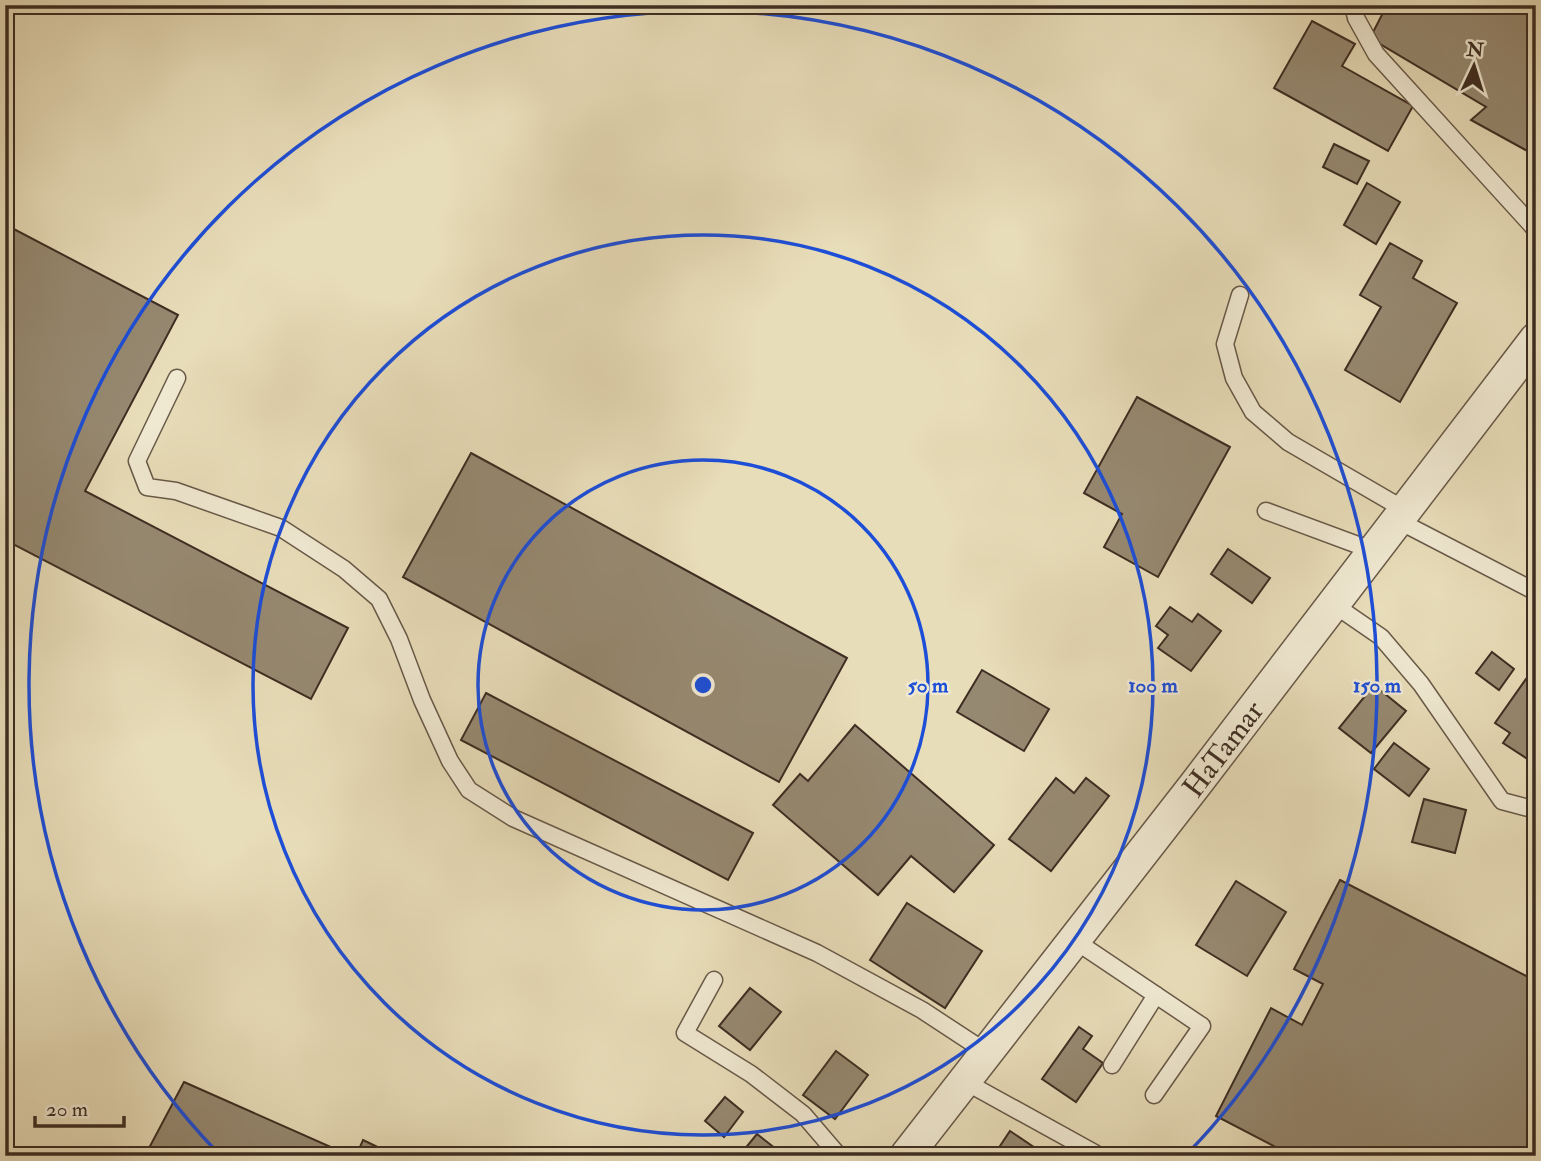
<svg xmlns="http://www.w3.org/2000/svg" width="1541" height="1161" font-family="'IM FELL Double Pica',serif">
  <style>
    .building { fill: #968971; stroke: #3d2d22; stroke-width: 2 }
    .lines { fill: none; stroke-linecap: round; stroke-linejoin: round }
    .service-casing { stroke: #685948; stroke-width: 19 }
    .minor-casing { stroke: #685948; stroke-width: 35 }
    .service { stroke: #f0e9d2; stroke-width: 16 }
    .minor { stroke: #f0e9d2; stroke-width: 32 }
    .ring { fill: none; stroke: #1d4ed8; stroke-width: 3.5 }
    .labels { text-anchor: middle; stroke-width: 5; stroke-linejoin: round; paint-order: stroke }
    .street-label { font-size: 30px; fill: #3d2d22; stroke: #f0e9d2 }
    .centre { fill: #1d4ed8; stroke: #f0e9d2; stroke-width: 3.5 }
    .ring-label { font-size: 21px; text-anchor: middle; font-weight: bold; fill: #1d4ed8; stroke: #f0e9d2; stroke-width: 5; stroke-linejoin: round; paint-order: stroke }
  </style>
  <rect width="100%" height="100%" fill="#e8ddb9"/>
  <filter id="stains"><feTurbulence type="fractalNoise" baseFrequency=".00286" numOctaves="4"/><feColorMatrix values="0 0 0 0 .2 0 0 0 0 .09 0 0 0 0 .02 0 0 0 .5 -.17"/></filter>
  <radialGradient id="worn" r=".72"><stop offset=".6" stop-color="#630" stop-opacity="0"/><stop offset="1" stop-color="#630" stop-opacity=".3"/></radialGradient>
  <g class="building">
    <path d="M 1387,5 L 1536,5 L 1536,143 L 1531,153 L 1471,120 L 1486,107 L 1370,38 Z"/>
    <path d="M 1312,21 L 1355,44 L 1342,66 L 1413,106 L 1388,151 L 1274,88 Z"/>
    <path d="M 1334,144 L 1369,161 L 1357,184 L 1323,167 Z"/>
    <path d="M 1367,183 L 1400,202 L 1376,244 L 1344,225 Z"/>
    <path d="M 8,226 L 178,315 L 85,491 L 348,628 L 311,699 L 5,540 L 5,231 Z"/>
    <path d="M 1390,243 L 1422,261 L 1413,278 L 1457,303 L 1400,402 L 1345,370 L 1381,307 L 1360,295 Z"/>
    <path d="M 1137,397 L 1230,447 L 1158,577 L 1104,547 L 1122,514 L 1084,493 Z"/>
    <path d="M 471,453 L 847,658 L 779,782 L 403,577 Z"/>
    <path d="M 1228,549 L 1270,578 L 1252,603 L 1211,574 Z"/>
    <path d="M 1170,607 L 1192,622 L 1198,614 L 1221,631 L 1191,671 L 1158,648 L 1168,635 L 1156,626 Z"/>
    <path d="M 1492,652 L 1514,669 L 1499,690 L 1476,673 Z"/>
    <path d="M 982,670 L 1049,709 L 1024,751 L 957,712 Z"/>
    <path d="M 1526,679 L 1536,686 L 1536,756 L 1532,762 L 1503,743 L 1510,733 L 1495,723 Z"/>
    <path d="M 1374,685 L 1406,711 L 1371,753 L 1339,728 Z"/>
    <path d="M 486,693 L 753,833 L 728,880 L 461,740 Z"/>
    <path d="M 855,725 L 994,845 L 954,892 L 911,856 L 878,895 L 773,805 L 800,774 L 808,781 Z"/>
    <path d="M 1394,743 L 1429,769 L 1409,796 L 1374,769 Z"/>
    <path d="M 1056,778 L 1074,793 L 1086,778 L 1109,796 L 1051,871 L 1009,839 Z"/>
    <path d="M 1424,799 L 1466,810 L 1455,853 L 1412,842 Z"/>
    <path d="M 1340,880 L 1536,981 L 1536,1156 L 1293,1156 L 1216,1116 L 1271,1008 L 1302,1025 L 1323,984 L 1294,969 Z"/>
    <path d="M 1236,881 L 1286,912 L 1247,976 L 1196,945 Z"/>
    <path d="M 907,903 L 982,951 L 945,1008 L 870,960 Z"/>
    <path d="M 750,988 L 781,1012 L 750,1050 L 719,1026 Z"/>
    <path d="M 1079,1027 L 1092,1036 L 1083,1049 L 1103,1063 L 1076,1102 L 1042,1079 Z"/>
    <path d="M 836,1051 L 868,1075 L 835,1119 L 803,1095 Z"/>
    <path d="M 184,1082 L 351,1156 L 163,1156 L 148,1150 Z"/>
    <path d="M 725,1097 L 743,1112 L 724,1137 L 705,1121 Z"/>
    <path d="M 1010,1131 L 1047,1156 L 1007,1156 L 998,1149 Z"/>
    <path d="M 757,1134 L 785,1156 L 739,1156 Z"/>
    <path d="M 363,1140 L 396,1156 L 356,1156 Z"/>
  </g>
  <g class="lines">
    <g class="service-casing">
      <g id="service">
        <path d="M 1353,5 L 1356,18 L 1376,54 L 1536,230"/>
        <path d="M 1240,295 L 1225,344 L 1234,378 L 1253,412 L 1288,442 L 1405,510"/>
        <path d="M 177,378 L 137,461 L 147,487 L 176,491 L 281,528 L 344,569 L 379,599 L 399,639 L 422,700 L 450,761 L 469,790 L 513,818 L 817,953 L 922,1010 L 986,1052"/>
        <path d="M 1266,511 L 1374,551"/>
        <path d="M 1397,520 L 1536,592"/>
        <path d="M 1333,604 L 1381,637 L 1421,684 L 1502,801 L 1536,810"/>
        <path d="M 1074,940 L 1202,1026 L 1154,1095"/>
        <path d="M 714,980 L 685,1033 L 751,1074 L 803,1114 L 839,1156"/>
        <path d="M 1112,1065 L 1156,995"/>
        <path d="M 964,1081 L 1100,1156"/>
      </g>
    </g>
    <g class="minor-casing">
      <path id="minor" d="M 906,1156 L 1195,785 L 1536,339"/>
    </g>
    <use href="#service" class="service"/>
    <use href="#minor" class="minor"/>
  </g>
  <g class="ring">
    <circle cx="703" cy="685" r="225"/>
    <circle cx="703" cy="685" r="450"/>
    <path d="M218 1153A674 674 0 1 1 1188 1153"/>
  </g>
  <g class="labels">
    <g class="street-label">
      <text transform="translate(1223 749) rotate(-53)" y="10">HaTamar</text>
    </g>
  </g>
  <circle cx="703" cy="685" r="10" class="centre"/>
  <g class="ring-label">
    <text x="928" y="692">50 m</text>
    <text x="1153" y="692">100 m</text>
    <text x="1377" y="692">150 m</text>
  </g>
  <rect width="1541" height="1161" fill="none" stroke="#e8ddb9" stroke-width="28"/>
  <rect x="7" y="7" width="1527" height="1147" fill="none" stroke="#3d2d22" stroke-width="3.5"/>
  <rect x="14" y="14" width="1513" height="1133" fill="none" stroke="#3d2d22" stroke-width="2"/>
  <g transform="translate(1474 66) rotate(4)" stroke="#f0e9d2" stroke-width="5" paint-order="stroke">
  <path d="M0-5L12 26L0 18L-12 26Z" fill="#3d2d22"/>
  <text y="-10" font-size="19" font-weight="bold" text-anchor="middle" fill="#3d2d22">N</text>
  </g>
  <path d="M35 1116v10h89v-10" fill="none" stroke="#3d2d22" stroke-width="3.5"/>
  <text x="46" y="1116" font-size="21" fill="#3d2d22" stroke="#f0e9d2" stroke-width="5" paint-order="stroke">20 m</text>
  <rect width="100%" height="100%" filter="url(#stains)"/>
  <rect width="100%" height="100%" fill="url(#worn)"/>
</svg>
